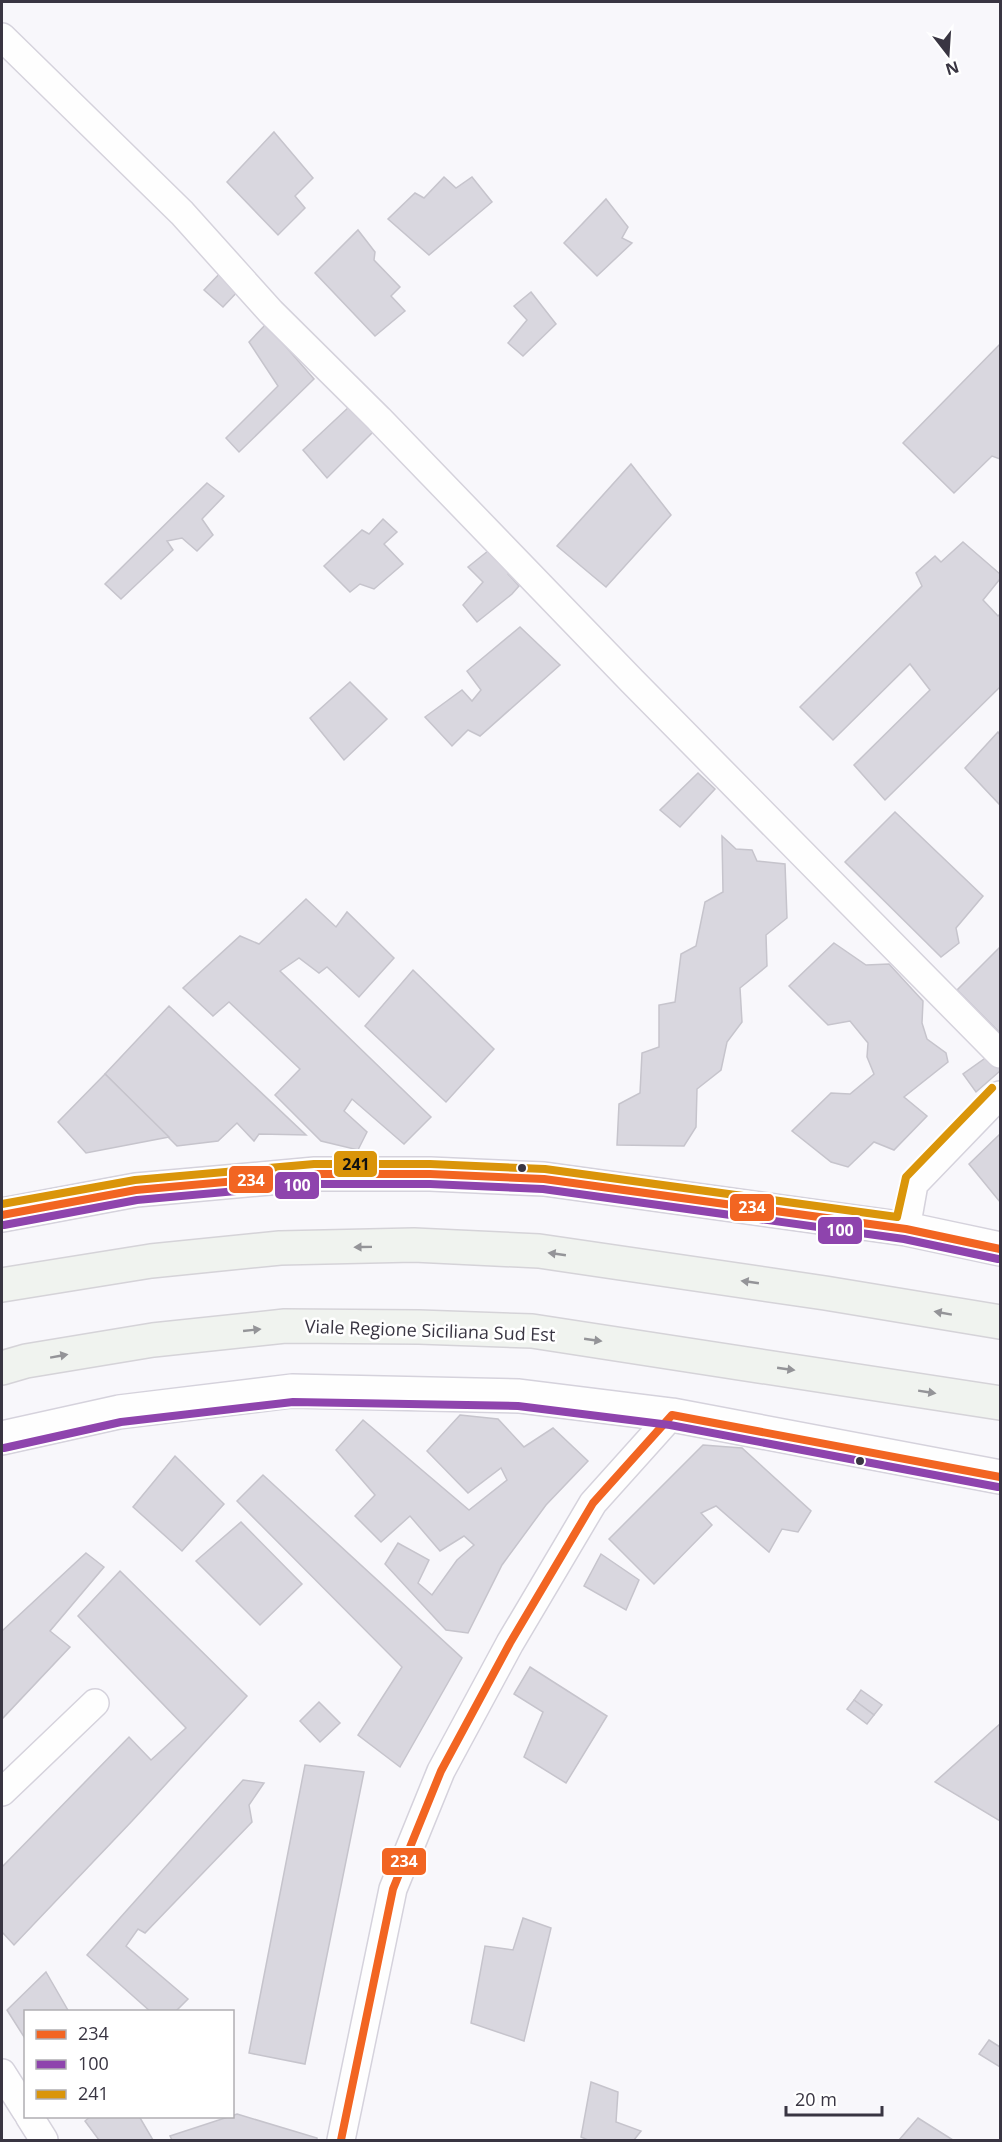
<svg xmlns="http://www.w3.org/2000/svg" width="1002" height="2142" font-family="'Open Sans',sans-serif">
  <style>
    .building { fill: #d9d7df; stroke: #c6c4cc; stroke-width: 1.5 }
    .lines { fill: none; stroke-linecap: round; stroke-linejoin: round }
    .minor-casing { stroke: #d5d2dc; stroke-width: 30 }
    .tertiary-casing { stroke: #d5d2dc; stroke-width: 36 }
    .primary-casing { stroke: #d5d3d8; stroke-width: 36 }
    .minor { stroke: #fefefe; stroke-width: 27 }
    .tertiary { stroke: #fefefe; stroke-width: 33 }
    .primary { stroke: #f0f3ef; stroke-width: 33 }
    .bus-1-casing { stroke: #fff; stroke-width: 12 }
    .bus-2-casing { stroke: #fff; stroke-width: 12 }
    .bus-3-casing { stroke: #fff; stroke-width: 12 }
    .bus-1 { stroke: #f26522; stroke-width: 8 }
    .bus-2 { stroke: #8e44ad; stroke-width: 8 }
    .bus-3 { stroke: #da950a; stroke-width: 8 }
    .oneway { fill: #949498 }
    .bus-dot { fill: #393542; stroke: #fff; stroke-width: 2 }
    .labels { text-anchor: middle; stroke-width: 5; stroke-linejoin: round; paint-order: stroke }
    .street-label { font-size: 18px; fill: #393542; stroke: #fff }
    .line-badge { stroke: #fff; stroke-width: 2 }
    .badge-label { font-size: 16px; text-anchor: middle; font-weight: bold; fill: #fff }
    .pale-badge-label { font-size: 16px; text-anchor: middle; font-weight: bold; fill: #111 }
  </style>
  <rect width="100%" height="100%" fill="#f8f7fb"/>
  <g class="building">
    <path d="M 274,132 L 313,178 L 295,196 L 305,208 L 278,235 L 227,182 Z"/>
    <path d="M 444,177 L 456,188 L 472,177 L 492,202 L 429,255 L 388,219 L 415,193 L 424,198 Z"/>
    <path d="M 606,199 L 628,227 L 622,238 L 632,243 L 597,276 L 564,243 Z"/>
    <path d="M 358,230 L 375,252 L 374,260 L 400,287 L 391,296 L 405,311 L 375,336 L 315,273 Z"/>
    <path d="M 223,270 L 241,288 L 223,307 L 204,290 Z"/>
    <path d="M 531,292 L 556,324 L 523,356 L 508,343 L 527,320 L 514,306 Z"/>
    <path d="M 266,324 L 314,379 L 239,452 L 226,438 L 278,386 L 249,342 Z"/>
    <path d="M 1000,344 L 1000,459 L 992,456 L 954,493 L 903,443 Z"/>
    <path d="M 351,405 L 373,432 L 327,478 L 303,450 Z"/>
    <path d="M 631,464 L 671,515 L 606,587 L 557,546 Z"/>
    <path d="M 207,483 L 224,496 L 202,519 L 213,535 L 197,551 L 182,538 L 167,541 L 173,550 L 121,599 L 105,584 Z"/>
    <path d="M 383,519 L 397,532 L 384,544 L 403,564 L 374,589 L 360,584 L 350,592 L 324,566 L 362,530 L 369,534 Z"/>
    <path d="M 963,542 L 1000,574 L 1000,579 L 983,600 L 998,616 L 1000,614 L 1000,687 L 885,800 L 854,765 L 930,690 L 910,664 L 833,740 L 800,707 L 922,586 L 916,573 L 935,556 L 941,562 Z"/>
    <path d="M 493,547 L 511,564 L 508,574 L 519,586 L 512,594 L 477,622 L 463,605 L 483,582 L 468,567 Z"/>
    <path d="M 520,627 L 560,665 L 480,736 L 468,730 L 452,746 L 425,717 L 462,690 L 472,701 L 481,690 L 467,671 Z"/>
    <path d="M 350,682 L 387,719 L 344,760 L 310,718 Z"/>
    <path d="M 998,732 L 1000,735 L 1000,805 L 965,768 Z"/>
    <path d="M 698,773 L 715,789 L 680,827 L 660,810 Z"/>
    <path d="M 895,812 L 983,896 L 956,928 L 959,943 L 941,957 L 845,862 Z"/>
    <path d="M 722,836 L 736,849 L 752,850 L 757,861 L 785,864 L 787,918 L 766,935 L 767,966 L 740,988 L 742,1022 L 727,1042 L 721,1070 L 697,1089 L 696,1127 L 684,1146 L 617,1145 L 619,1104 L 640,1093 L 642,1053 L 659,1047 L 659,1005 L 675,1002 L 681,954 L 696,946 L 705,902 L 723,892 Z"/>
    <path d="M 306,899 L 336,927 L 347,912 L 394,958 L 359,997 L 327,967 L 319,973 L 299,958 L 280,971 L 431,1117 L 404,1144 L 352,1099 L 344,1111 L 367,1132 L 358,1150 L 321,1141 L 275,1095 L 300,1069 L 229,1002 L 213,1016 L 183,988 L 240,936 L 259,944 Z"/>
    <path d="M 834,943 L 866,965 L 889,964 L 923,1001 L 922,1023 L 927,1039 L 946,1053 L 948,1062 L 904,1097 L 927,1116 L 894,1150 L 874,1142 L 848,1167 L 831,1162 L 792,1131 L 831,1093 L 850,1094 L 874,1074 L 867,1057 L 868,1043 L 850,1021 L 828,1025 L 789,986 Z"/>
    <path d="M 1000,947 L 1000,1033 L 957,990 Z"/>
    <path d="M 413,970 L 494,1049 L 446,1102 L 365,1026 Z"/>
    <path d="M 169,1006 L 252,1084 L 306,1135 L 259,1134 L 254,1141 L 237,1123 L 218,1141 L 177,1146 L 105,1074 Z"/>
    <path d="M 991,1054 L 1000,1067 L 1000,1071 L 976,1092 L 963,1074 Z"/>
    <path d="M 105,1074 L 169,1137 L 86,1153 L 58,1122 Z"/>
    <path d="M 1000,1134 L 1000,1202 L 969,1164 Z"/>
    <path d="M 460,1415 L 498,1419 L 524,1447 L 553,1428 L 588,1461 L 546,1505 L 502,1565 L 468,1633 L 446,1630 L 385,1564 L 398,1543 L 429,1560 L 418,1583 L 432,1595 L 457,1560 L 474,1545 L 464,1536 L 440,1551 L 410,1516 L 381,1542 L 355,1516 L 375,1495 L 336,1450 L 363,1420 L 469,1510 L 507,1480 L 501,1468 L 468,1493 L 427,1451 Z"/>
    <path d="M 703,1445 L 742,1448 L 811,1511 L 798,1532 L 782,1529 L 769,1552 L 716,1506 L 701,1513 L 712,1525 L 654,1584 L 609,1539 Z"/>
    <path d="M 175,1456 L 224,1504 L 182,1551 L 133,1507 Z"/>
    <path d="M 263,1475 L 462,1658 L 400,1767 L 358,1735 L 402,1667 L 237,1501 Z"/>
    <path d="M 241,1522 L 302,1584 L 260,1625 L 196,1561 Z"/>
    <path d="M 86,1553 L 104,1567 L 50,1631 L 70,1647 L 2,1719 L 2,1631 Z"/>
    <path d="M 601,1554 L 639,1580 L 626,1610 L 584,1586 Z"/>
    <path d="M 120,1571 L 247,1696 L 132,1821 L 14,1945 L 2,1932 L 2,1867 L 129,1737 L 151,1760 L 186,1728 L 78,1616 Z"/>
    <path d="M 530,1667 L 607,1716 L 566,1783 L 524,1757 L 543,1712 L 514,1694 Z"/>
    <path d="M 861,1690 L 882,1705 L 874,1715 L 854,1700 Z"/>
    <path d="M 854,1700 L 874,1715 L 867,1724 L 847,1709 Z"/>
    <path d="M 319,1702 L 340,1723 L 320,1742 L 300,1721 Z"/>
    <path d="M 1000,1724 L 1000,1821 L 935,1782 Z"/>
    <path d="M 305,1765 L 364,1772 L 305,2064 L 249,2053 Z"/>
    <path d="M 243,1780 L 264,1783 L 249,1805 L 252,1822 L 145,1933 L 138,1929 L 126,1946 L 188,1999 L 175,2012 L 151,2012 L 87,1955 Z"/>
    <path d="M 523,1918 L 551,1928 L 524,2041 L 471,2023 L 485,1946 L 513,1950 Z"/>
    <path d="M 46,1972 L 69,2012 L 26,2012 L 26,2040 L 7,2010 Z"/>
    <path d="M 989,2040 L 1000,2047 L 1000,2067 L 979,2054 Z"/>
    <path d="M 591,2082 L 618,2092 L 616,2122 L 641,2131 L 634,2140 L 588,2140 L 581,2137 Z"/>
    <path d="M 237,2114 L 317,2138 L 317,2140 L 172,2140 L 170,2136 Z"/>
    <path d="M 91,2116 L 139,2116 L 153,2140 L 99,2140 L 85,2121 Z"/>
    <path d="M 918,2118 L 953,2140 L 899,2140 Z"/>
  </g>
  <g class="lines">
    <g class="minor-casing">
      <g id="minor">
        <path d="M 2,37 L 182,213 L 271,312 L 379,419 L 632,681 L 1000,1054"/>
        <path d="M 906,1229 L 914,1184 L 1000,1095"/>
        <path d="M 2,1792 L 95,1703"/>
        <path d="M 2,2073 L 26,2111"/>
        <path d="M 29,2116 L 44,2140"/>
        <path d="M 341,2140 L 393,1889 L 441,1771 L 510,1643 L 593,1503 L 672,1415"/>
      </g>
    </g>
    <g class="tertiary-casing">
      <g id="tertiary">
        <path d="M 2,1215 L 136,1190 L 315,1174 L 430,1174 L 544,1179 L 906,1229 L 1000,1249"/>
        <path d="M 2,1438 L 119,1412 L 292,1391 L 519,1396 L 672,1415 L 1000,1477"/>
      </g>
    </g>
    <g class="primary-casing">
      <g id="primary">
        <path d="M 2,1285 L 151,1261 L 280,1248 L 414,1245 L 539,1251 L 825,1293 L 1000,1322"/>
        <path d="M 2,1368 L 26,1361 L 153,1340 L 285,1326 L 419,1327 L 532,1331 L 1000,1403"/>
      </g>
    </g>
    <use href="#minor" class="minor"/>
    <use href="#tertiary" class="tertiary"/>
    <use href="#primary" class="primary"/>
    <g class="bus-1-casing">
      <g id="bus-1">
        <path d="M 2,1215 L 136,1190 L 315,1174 L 430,1174 L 544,1179 L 906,1229 L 1000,1249"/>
        <path d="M 341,2140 L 393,1889 L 441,1771 L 510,1643 L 593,1503 L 672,1415 L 1000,1477"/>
      </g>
    </g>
    <g class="bus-2-casing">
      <g id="bus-2">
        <path d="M 4,1225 L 137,1200 L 315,1184 L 430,1184 L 543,1189 L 904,1239 L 998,1259"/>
        <path d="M 4,1448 L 121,1422 L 293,1402 L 518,1406 L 670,1425 L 998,1487"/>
      </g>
    </g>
    <g class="bus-3-casing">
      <path id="bus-3" d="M 2,1204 L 135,1180 L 314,1164 L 430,1164 L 545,1169 L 897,1217 L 906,1177 L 992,1088"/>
    </g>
    <use href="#bus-1" class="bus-1"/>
    <use href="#bus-2" class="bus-2"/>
    <use href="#bus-3" class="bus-3"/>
  </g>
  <defs><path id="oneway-solid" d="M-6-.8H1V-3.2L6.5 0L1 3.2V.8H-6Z" transform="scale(1.5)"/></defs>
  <g class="oneway">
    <use href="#oneway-solid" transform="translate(363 1247) rotate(179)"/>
    <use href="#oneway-solid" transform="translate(557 1254) rotate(-172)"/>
    <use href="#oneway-solid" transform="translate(750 1282) rotate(-172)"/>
    <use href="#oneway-solid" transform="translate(943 1313) rotate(-170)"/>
    <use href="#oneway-solid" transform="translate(252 1330) rotate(-6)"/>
    <use href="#oneway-solid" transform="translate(593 1340) rotate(8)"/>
    <use href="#oneway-solid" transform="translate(59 1356) rotate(-10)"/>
    <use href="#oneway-solid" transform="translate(786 1369) rotate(8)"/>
    <use href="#oneway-solid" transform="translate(927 1392) rotate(9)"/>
  </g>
  <g class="bus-dot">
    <circle cx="522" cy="1168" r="5"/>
    <circle cx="860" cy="1461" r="5"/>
  </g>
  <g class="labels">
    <g class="street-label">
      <text transform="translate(430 1331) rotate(2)" y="6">Viale Regione Siciliana Sud Est</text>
    </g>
  </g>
  <g class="line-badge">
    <rect x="333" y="1150" width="45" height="28" rx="6" fill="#da950a"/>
    <rect x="228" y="1165" width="46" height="29" rx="6" fill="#f26522"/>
    <rect x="274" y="1171" width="46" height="29" rx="6" fill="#8e44ad"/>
    <rect x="729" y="1193" width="46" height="29" rx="6" fill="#f26522"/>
    <rect x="817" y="1216" width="46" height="29" rx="6" fill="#8e44ad"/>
    <rect x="381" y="1847" width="46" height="29" rx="6" fill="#f26522"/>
  </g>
  <g class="badge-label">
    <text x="251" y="1186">234</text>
    <text x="297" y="1191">100</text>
    <text x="752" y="1213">234</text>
    <text x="840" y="1236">100</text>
    <text x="404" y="1867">234</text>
  </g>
  <g class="pale-badge-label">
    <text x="356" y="1170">241</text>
  </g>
  <rect width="1002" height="2142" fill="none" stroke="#393542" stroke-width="6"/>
  <rect x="24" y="2010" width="210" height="108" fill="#ffffff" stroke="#b0aeb3" stroke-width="1.5"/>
  <rect x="36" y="2030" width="30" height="9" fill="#f26522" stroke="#b0aeb3" stroke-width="1.5"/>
  <text x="78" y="2040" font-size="18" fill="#393542">234</text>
  <rect x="36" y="2060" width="30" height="9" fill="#8e44ad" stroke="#b0aeb3" stroke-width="1.5"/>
  <text x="78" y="2070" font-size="18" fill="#393542">100</text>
  <rect x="36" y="2090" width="30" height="9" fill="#da950a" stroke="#b0aeb3" stroke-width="1.5"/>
  <text x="78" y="2100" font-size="18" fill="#393542">241</text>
  <g transform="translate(948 54) rotate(163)" stroke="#ffffff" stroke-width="4.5" paint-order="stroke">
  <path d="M0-4.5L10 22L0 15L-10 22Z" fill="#393542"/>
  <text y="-9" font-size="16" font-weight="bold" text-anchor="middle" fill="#393542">N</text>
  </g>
  <path d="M786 2106v9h96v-9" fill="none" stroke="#393542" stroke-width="3"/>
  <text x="795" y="2106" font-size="18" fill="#393542" stroke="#ffffff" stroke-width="4.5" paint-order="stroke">20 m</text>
</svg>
